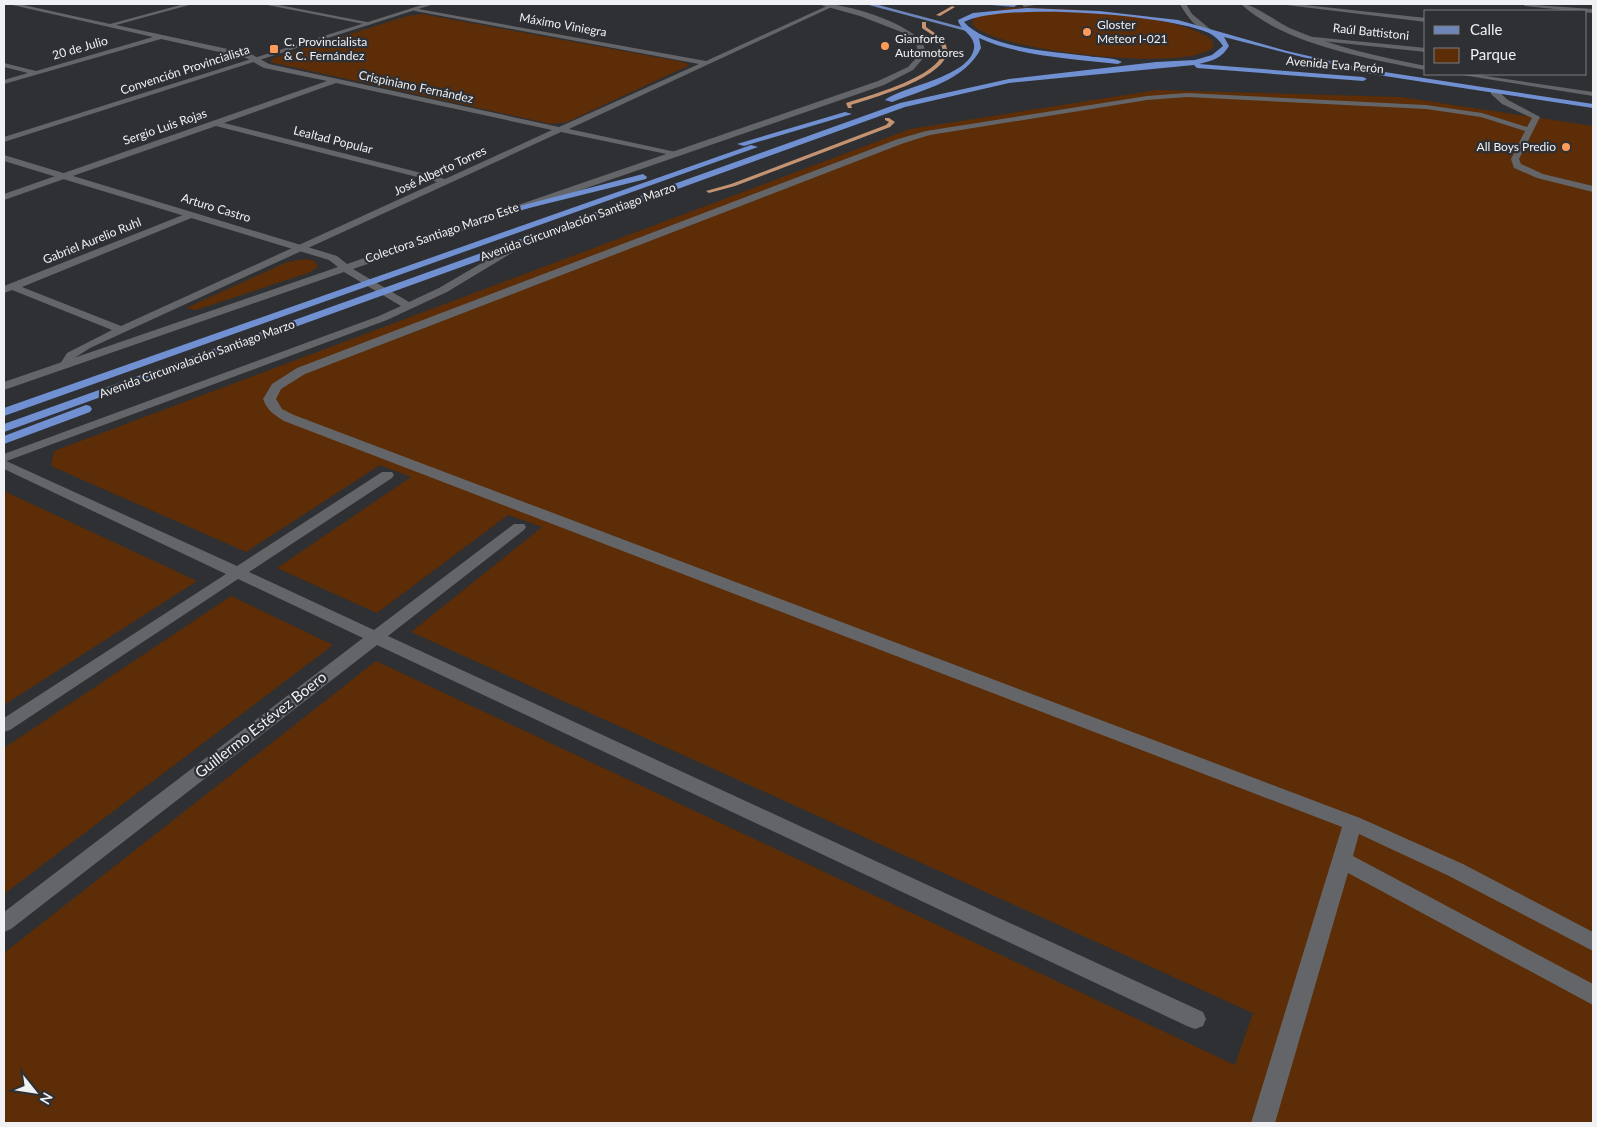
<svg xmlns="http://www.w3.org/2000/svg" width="1597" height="1127" font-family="Lato,sans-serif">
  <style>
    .green { fill: #5c2d06 }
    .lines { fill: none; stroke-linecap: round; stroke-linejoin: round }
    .stream { fill: #c49372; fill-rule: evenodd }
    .service { fill: #636569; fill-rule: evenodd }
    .minor { fill: #636569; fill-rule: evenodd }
    .tertiary { fill: #636569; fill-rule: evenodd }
    .secondary { fill: #636569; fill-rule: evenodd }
    .primary { fill: #6d85b8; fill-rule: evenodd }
    .trunk { fill: #7090d2; fill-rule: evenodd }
    .poi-dot { fill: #fe9b58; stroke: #2e3034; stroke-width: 2 }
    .labels { text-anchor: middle; stroke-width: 4.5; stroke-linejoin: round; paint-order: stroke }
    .far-street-label { font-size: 12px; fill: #f0f1f4; stroke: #2e3034 }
    .far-poi-label { font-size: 12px; fill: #f0f1f4; stroke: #2e3034; text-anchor: start }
    .street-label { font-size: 15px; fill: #f0f1f4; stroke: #2e3034 }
  </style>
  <rect width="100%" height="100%" fill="#2e3034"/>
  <g class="green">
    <path d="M 1007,8 C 1052,6 1178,13 1212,40 L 1214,46 C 1193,74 994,51 973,25 L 973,19 L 981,14 Z"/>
    <path d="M 422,14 L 683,62 L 690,65 L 567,122 L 551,124 L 270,62 L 274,58 L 407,16 Z"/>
    <path d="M 1157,90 L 1401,97 L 1593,126 L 1593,1123 L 4,1123 L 4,953 L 376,661 L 1235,1065 L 1253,1013 L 411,632 L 542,527 L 508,515 L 377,613 L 277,568 L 411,477 L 380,465 L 246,552 L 51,466 L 54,451 L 910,129 Z"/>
    <path d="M 306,259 L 315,261 L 318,267 L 308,273 L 196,310 L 186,308 L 287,262 Z"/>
    <path d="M 4,491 L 197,581 L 4,705 Z"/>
    <path d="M 231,596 L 333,645 L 4,894 L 4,748 Z"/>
  </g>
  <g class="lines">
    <g class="stream">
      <path d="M 952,6 L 955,7 L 940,16 L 936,15 Z"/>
      <path d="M 922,22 L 926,22 L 926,27 C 933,32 946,39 947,49 C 950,77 872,98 851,105 L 852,108 L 848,108 L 846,103 C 865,97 950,74 942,47 C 939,38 929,33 922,28 Z"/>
      <path d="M 885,118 L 889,118 L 895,122 L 890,127 L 735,186 L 709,193 L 706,191 L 731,184 L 886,125 L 889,122 L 885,120 Z"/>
    </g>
    <path class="service" d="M 1491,90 L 1497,90 L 1508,100 L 1540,117 L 1519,159 L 1521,164 L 1543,174 L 1593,186 L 1593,192 L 1537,178 L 1514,168 L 1511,159 L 1525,131 L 1481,117 L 1426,109 L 1187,97 L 1147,100 L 930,135 L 904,143 L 305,374 L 281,389 L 276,399 L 282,409 L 294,415 L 1360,818 L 1463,864 L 1593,932 L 1593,951 L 1449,876 L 1359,834 L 1353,856 L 1593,984 L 1593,1005 L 1348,873 L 1275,1123 L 1251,1123 L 1342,827 L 284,421 C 274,415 267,410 263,399 L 272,384 L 297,368 L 898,139 L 926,131 L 1147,96 L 1187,93 L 1426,105 L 1482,113 L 1527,127 L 1532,118 L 1502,104 L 1491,94 Z"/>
    <g class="minor">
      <path d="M 8,4 L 19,4 L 110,24 L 184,4 L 193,4 L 116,25 L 251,54 L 269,64 L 559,127 L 699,64 L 415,11 L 413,8 L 706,61 L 829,5 L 834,6 L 569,129 L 676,152 L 676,156 L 561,132 L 90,348 L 76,357 L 70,367 L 66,368 L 60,364 L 67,353 L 112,330 L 12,290 L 4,293 L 4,286 L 188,213 L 194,213 L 194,217 L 22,287 L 121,326 L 437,182 L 216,126 L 4,200 L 4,194 L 327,81 L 264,68 L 246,58 L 161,39 L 4,84 L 4,80 L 28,73 L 4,67 L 4,63 L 36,71 L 153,37 ZM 336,83 L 552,130 L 445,179 L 224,123 Z"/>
      <path d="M 262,4 L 274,4 L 372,23 L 369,25 Z"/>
      <path d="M 1278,4 L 1296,4 L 1426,18 L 1426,22 Z"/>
      <path d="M 1522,4 L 1593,9 L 1593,13 L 1525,6 Z"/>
      <path d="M 1314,37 L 1426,48 L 1426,52 L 1312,40 Z"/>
      <path d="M 4,460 L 237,566 L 382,472 L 392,472 L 394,475 L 392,478 L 249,572 L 374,630 L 514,524 L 524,524 L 526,527 L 524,530 L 388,636 L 1203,1012 L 1206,1019 L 1203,1026 L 1195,1029 L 1187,1026 L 377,645 L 11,929 L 4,932 L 4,912 L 363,638 L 238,579 L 10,730 L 4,732 L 4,718 L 226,574 L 4,469 Z"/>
    </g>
    <g class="tertiary">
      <path d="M 817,4 C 843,2 903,21 921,41 C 924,44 925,51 926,55 L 913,70 L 884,85 L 353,269 L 409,302 L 439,288 L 526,237 L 535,239 L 447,292 L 387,320 L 4,462 L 4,454 L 379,316 L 401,306 L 344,272 L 4,390 L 4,382 L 338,267 L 329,260 L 4,161 L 4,155 L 337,256 L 347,264 L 878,81 L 908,67 L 919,55 L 916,44 L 904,33 L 860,16 Z"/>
      <path d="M 1241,4 C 1253,3 1278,23 1292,29 C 1335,47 1380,57 1426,66 L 1426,70 C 1370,59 1283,44 1241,4 Z"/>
      <path d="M 1456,74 L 1473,74 L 1593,92 L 1593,96 Z"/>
    </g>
    <g class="secondary">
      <path d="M 425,4 L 434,4 L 4,142 L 4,137 Z"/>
      <path d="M 1022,4 L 1040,4 L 1024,7 Z"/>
      <path d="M 1180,4 L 1186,4 L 1192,14 L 1210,29 L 1210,31 C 1198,32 1185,14 1180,4 Z"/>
    </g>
    <g class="primary">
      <path d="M 865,4 L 875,4 L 969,29 L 966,31 Z"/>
      <path d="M 980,4 L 1016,4 L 1017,5 L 1014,7 Z"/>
    </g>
    <g class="trunk">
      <path d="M 1027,8 L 1099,11 L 1178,20 L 1287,51 L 1365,69 L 1593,104 L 1593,108 L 1365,73 L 1224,37 L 1229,46 C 1222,58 1212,61 1199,64 L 1363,77 L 1367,79 L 1363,81 L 1197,68 L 1194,65 L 1009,83 L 905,107 L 4,432 L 4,424 L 900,103 L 1009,79 L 1156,62 L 1195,60 L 1212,55 L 1223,46 C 1219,40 1215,36 1209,33 C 1167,14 1004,2 964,22 C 987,48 1054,52 1088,56 C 1098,58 1114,57 1122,62 L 1118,64 C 1075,59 1018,56 979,38 L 981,48 C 966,80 923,90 892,102 L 885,100 C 903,86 970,77 974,48 C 976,36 959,29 958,20 L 973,13 Z"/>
      <path d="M 845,112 L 852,114 L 744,146 L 737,144 Z"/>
      <path d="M 751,145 L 758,147 L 4,416 L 4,408 Z"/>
      <path d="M 643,174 L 647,177 L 646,179 L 517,211 L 512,208 Z"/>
      <path d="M 86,405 L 90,406 L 92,409 L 90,412 L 4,444 L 4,436 Z"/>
    </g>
  </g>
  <g class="poi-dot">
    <circle cx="1087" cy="32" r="5"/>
    <circle cx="885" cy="46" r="5"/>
    <rect x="269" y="44" width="10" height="10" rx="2.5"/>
    <circle cx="1566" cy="147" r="5"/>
  </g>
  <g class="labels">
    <g class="far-street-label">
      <text transform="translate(563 25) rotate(10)" y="4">Máximo Viniegra</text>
      <text transform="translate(1371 32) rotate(6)" y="4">Raúl Battistoni</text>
      <text transform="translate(80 48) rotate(-16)" y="4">20 de Julio</text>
      <text transform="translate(1335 65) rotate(5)" y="4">Avenida Eva Perón</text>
      <text transform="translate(185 70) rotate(-18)" y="4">Convención Provincialista</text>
      <text transform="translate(416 87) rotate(12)" y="4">Crispiniano Fernández</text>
      <text transform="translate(165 127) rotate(-19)" y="4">Sergio Luis Rojas</text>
      <text transform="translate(333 140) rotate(14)" y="4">Lealtad Popular</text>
      <text transform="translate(440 171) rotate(-25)" y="4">José Alberto Torres</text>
      <text transform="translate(216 208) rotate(17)" y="4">Arturo Castro</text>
      <text transform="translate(578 222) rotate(-20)" y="4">Avenida Circunvalación Santiago Marzo</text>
      <text transform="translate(442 233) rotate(-19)" y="4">Colectora Santiago Marzo Este</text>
      <text transform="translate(92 241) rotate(-22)" y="4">Gabriel Aurelio Ruhl</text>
      <text transform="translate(197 359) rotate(-20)" y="4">Avenida Circunvalación Santiago Marzo</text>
    </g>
    <g class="far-poi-label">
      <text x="1097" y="29">Gloster<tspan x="1097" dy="14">Meteor I-021</tspan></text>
      <text x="895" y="43">Gianforte<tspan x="895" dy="14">Automotores</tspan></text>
      <text x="284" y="46">C. Provincialista<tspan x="284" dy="14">&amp; C. Fernández</tspan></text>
      <text x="1556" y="151" text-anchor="end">All Boys Predio</text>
    </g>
    <g class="street-label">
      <text transform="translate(261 725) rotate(-38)" y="5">Guillermo Estévez Boero</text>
    </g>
  </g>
  <rect width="1597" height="1127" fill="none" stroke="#f0f1f4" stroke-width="10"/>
  <rect x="1424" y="10" width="162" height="65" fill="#2e3034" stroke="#7c7d81"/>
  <rect x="1434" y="26" width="25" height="8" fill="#6d85b8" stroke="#7c7d81"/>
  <text x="1470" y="35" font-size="15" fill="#f0f1f4">Calle</text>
  <rect x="1434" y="48" width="25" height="15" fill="#5c2d06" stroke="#7c7d81"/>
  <text x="1470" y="60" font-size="15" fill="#f0f1f4">Parque</text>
  <g transform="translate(35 1092) rotate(120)" stroke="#2e3034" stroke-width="4" paint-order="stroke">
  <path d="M0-4L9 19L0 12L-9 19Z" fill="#f0f1f4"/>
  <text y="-8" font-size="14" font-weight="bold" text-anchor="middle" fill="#f0f1f4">N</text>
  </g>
</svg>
